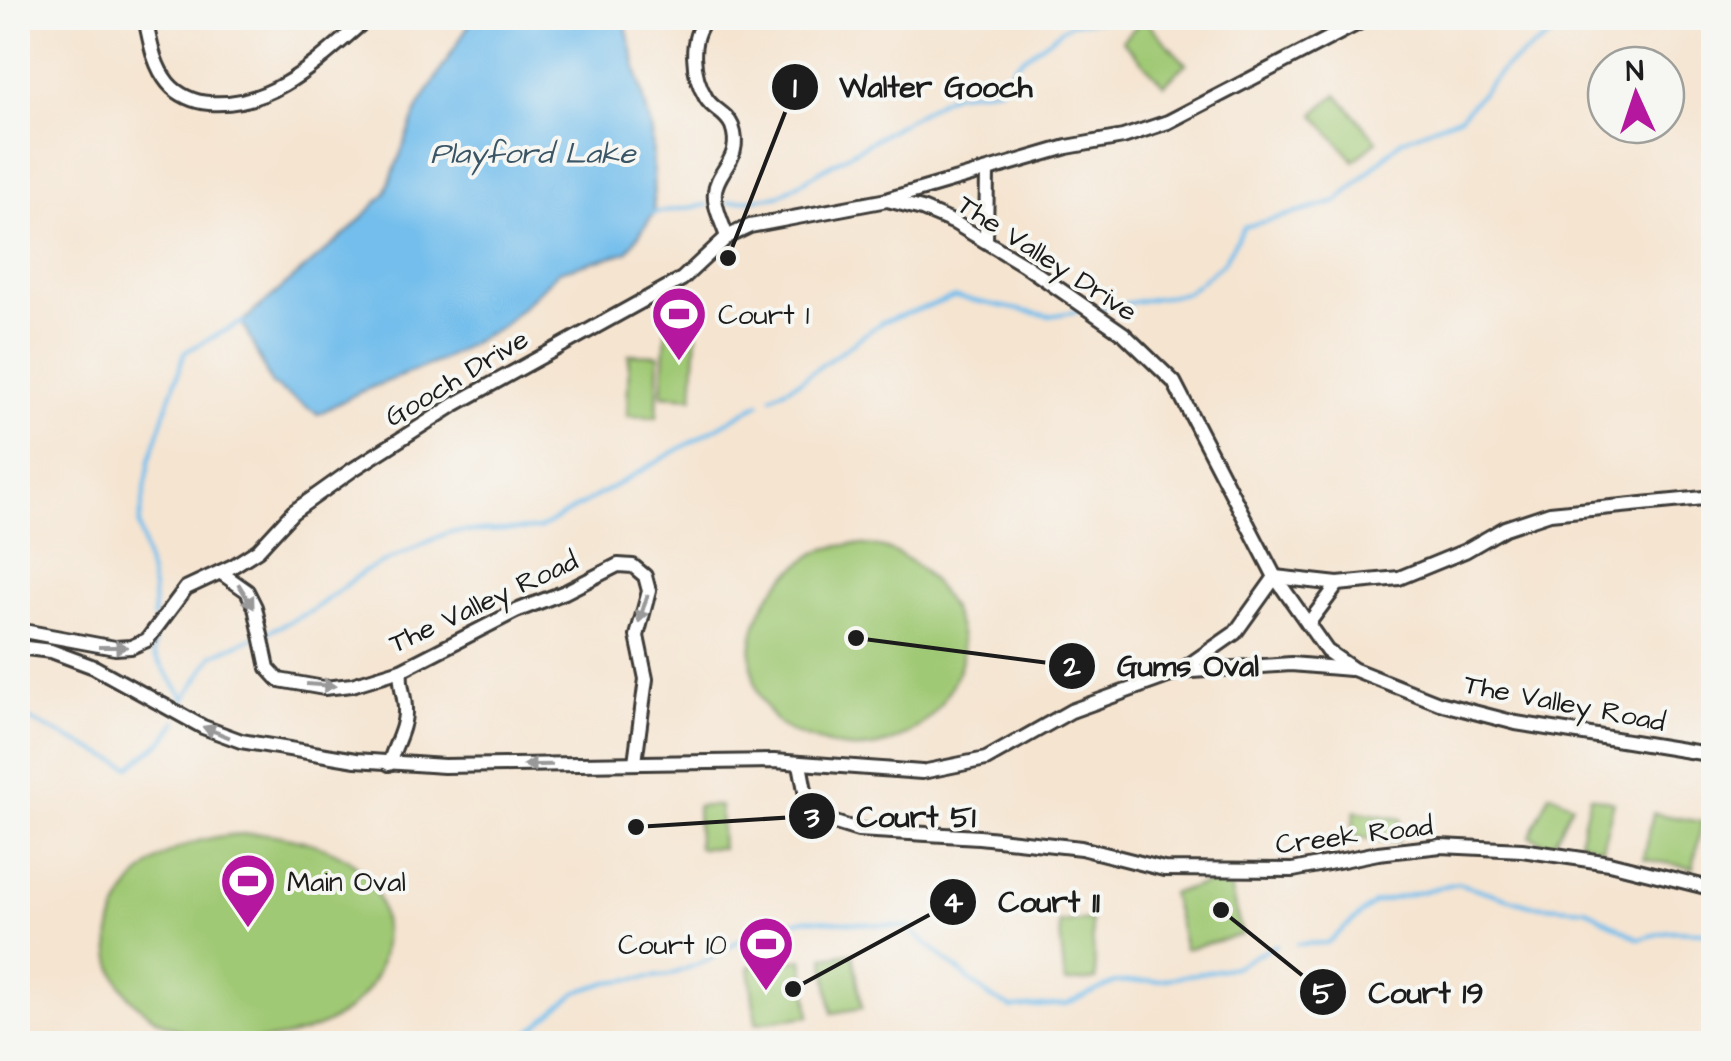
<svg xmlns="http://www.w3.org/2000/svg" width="1731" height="1061" font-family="'Architects Daughter',sans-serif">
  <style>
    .green { fill: #a0c975; stroke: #5e7248; stroke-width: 2.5 }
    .water { fill: #73beec; stroke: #486d84; stroke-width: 2.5 }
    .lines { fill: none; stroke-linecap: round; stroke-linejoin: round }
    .stream { stroke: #73beec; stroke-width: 4 }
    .minor-casing { stroke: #3d3a37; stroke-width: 18 }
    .minor { stroke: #fff; stroke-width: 12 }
    .oneway { fill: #999 }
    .labels { text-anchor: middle; stroke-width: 8; stroke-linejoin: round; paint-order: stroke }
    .street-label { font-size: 28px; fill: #1c1c1c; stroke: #f6f6f2 }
    .poi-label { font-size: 28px; fill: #1c1c1c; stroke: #f6f6f2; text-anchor: start }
    .water-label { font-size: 30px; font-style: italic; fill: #3a5565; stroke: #f6f6f2 }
    .leader { fill: none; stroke: #1c1c1c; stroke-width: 4 }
    .callout-dot { fill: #1c1c1c; stroke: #f6f6f2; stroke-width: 4 }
    .mark-label { font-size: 30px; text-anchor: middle; font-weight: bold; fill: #fff }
    .callout-label { font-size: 30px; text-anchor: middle; font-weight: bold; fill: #1c1c1c; stroke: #f6f6f2; stroke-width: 8; stroke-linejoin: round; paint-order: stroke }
  </style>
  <rect width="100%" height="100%" fill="#f6f6f2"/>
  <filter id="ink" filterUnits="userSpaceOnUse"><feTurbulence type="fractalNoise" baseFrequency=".01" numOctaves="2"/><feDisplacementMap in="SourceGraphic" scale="20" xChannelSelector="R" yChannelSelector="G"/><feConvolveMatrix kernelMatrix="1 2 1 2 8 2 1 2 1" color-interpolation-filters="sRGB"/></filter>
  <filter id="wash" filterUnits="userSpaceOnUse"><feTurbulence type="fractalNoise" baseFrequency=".0048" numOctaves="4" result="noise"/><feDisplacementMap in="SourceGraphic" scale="40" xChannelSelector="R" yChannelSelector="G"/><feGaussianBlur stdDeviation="2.25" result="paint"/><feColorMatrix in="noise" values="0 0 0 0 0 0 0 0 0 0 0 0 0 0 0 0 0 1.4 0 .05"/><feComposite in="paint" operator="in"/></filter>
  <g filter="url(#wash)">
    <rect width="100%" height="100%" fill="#f5e4d0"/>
    <g class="green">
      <path d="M 1144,19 L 1186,64 L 1164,85 L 1122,40 Z"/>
      <path d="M 1337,94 L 1377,141 L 1354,161 L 1314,114 Z"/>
      <path d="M 666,330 L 697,332 L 693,397 L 662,395 Z"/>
      <path d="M 629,354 L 659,355 L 657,417 L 627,416 Z"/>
      <path d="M 852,544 C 864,545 878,545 889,550 C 929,565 965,614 962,658 C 962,667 955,677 951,686 C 929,733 877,760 825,743 C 806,737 784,733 772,716 C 735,667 750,602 797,567 C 804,561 813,553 822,550 C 831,547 842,546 852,544 Z"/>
      <path d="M 1550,793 L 1572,804 L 1552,846 L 1530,836 Z"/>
      <path d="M 1590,796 L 1614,802 L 1602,848 L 1579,841 Z"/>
      <path d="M 697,806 L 720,806 L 722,848 L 698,848 Z"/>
      <path d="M 1355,811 L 1401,819 L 1398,843 L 1351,836 Z"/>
      <path d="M 1653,813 L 1702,822 L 1693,868 L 1644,859 Z"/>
      <path d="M 270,834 C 327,844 379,859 384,925 C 392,1029 265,1058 185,1032 C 120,1011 86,951 128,890 C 138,876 151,862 167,854 C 199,836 234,833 270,834 Z"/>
      <path d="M 1228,879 L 1242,935 L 1185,949 L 1171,893 Z"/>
      <path d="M 1091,920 L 1096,980 L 1065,983 L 1059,923 Z"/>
      <path d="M 853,953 L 862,1008 L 832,1013 L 824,957 Z"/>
      <path d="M 803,959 L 810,1016 L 756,1023 L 749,966 Z"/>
    </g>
    <path class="water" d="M 473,18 L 624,18 L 652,133 L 654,213 L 627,252 L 559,271 L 504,325 L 439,361 L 360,392 L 318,414 L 272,385 L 242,322 L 349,231 L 385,194 L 419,106 Z"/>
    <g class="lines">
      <g class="stream">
        <path d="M 729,202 L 778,196 L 952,94 L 1000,88 L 1015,64 L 1071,23 L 1123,18"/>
        <path d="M 652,213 L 707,205"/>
        <path d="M 1094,309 L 1186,293 L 1222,264 L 1244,227 L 1337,202 L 1402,140 L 1461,116 L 1504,68 L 1577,18"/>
        <path d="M 772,396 L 800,381 L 882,322 L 955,297 L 1049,316 L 1085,310"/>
        <path d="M 154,619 L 153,589 L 139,525 L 150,459 L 185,352 L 242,322 L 245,324"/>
        <path d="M 266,633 L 313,610 L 363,572 L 449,532 L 539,529 L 760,403"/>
        <path d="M 154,640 L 154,655 L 185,699 L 184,704"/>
        <path d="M 185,699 L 213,655 L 257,636"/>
        <path d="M 18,726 L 28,719 L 130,767 L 165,739 L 177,721"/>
        <path d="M 1297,944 L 1327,943 L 1374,903 L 1457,883 L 1530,905 L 1586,909 L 1639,939 L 1669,931 L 1705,932 L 1714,941"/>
        <path d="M 518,1041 L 577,992 L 608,982 L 670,975 L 706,961 L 758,929 L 807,919 L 907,927 L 990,997 L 1012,1008 L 1067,1004 L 1116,982 L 1157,981 L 1234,967 L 1276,945"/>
      </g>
    </g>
  </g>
  <g filter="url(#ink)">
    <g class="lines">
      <g class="minor-casing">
        <g id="minor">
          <path d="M 145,18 C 150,40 153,65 168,83 C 178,95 194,102 209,103 C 275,108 321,57 368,18"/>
          <path d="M 707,18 C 688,38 692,75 706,98 C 713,110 726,112 732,126 C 744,159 716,170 715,192 C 713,206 723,224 727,237"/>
          <path d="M 889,199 L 1067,147 L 1123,137 L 1168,122 L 1368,18"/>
          <path d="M 986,241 L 987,172"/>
          <path d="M 220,572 L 247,591 L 255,607 L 268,668 L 279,680 L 324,688 L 352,685 L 401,670 L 516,611 L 565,592 L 618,565 L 633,566 L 645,576 L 649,591 L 637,636 L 646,679 L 635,762"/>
          <path d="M 1275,577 L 1338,584 L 1399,578 L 1465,551 L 1505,528 L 1550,513 L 1714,497"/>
          <path d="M 1308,624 L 1338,584"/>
          <path d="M 18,630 L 115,648 L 131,647 L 147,640 L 186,588 L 233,566 L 258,550 L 293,512 L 352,470 L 454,405 L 682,279 L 727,237 L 750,226 L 887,200 L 922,209 L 955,223 L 1023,264 L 1124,334 L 1174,382 L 1275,577 L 1327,651 L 1353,669 L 1439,703 L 1516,723 L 1714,755"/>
          <path d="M 18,647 L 51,651 L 94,667 L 203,727 L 241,741 L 356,760 L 444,766 L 774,761 L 922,772 L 986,759 L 1071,711 L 1179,672 L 1291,664 L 1350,669"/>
          <path d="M 1179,672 L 1235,633 L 1275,577"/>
          <path d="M 389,764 C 394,746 406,728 405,709 C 405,695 399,685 401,670"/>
          <path d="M 800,764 L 807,801 L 832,822 L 858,830 L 979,837 L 1081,848 L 1164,869 L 1293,870 L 1378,853 L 1441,846 L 1522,850 L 1609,863 L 1714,889"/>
        </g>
      </g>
      <use href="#minor" class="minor"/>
    </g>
    <defs><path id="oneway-solid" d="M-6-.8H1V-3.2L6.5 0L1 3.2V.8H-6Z" transform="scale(2.5)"/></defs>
    <g class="oneway">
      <use href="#oneway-solid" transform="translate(246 596) rotate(58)"/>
      <use href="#oneway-solid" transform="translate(643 609) rotate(108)"/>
      <use href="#oneway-solid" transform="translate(113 647)"/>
      <use href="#oneway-solid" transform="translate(321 685) rotate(4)"/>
      <use href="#oneway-solid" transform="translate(216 732) rotate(-158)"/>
      <use href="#oneway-solid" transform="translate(538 765) rotate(179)"/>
    </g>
  </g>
  <defs>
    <g id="stadium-pin" transform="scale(2.875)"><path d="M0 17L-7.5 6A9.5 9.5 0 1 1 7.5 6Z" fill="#b5179e" stroke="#f6f6f2"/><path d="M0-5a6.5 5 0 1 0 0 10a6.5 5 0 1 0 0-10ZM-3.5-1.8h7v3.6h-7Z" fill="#fff"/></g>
  </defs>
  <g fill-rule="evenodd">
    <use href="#stadium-pin" x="679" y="314"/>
    <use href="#stadium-pin" x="248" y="881"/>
    <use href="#stadium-pin" x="766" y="944"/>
  </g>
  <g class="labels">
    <g class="street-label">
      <text transform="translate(1048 257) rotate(33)" y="10">The Valley Drive</text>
      <text transform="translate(456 377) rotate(-31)" y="10">Gooch Drive</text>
      <text transform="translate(483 601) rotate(-25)" y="10">The Valley Road</text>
      <text transform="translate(1565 702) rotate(11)" y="10">The Valley Road</text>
      <text transform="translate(1354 834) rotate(-7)" y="10">Creek Road</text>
    </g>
    <g class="poi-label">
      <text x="718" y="324">Court 1</text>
      <text x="287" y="891">Main Oval</text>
      <text x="727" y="954" text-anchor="end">Court 10</text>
    </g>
    <g class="water-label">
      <text x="533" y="163">Playford Lake</text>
    </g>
  </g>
  <path class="leader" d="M728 258L795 87M856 638L1072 666M636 827L812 816M793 989L953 902M1221 910L1323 992"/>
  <g class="callout-dot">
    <circle cx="728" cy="258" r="10"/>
    <circle cx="856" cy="638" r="10"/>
    <circle cx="636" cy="827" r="10"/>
    <circle cx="793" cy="989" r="10"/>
    <circle cx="1221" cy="910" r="10"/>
    <circle cx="795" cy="87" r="25"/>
    <circle cx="1072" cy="666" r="25"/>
    <circle cx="812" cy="816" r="25"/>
    <circle cx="953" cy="902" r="25"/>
    <circle cx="1323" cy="992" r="25"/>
  </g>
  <g class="mark-label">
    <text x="795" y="97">1</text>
    <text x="1072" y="676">2</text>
    <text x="812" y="827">3</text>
    <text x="953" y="912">4</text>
    <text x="1323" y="1003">5</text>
  </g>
  <g class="callout-label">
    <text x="936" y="97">Walter Gooch</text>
    <text x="1188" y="676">Gums Oval</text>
    <text x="916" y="827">Court 51</text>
    <text x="1049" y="912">Court 11</text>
    <text x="1426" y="1003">Court 19</text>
  </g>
  <rect width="1731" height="1061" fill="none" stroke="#f6f6f2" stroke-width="60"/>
  <g transform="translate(1636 95) rotate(357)"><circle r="48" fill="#f6f6f2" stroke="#9f9f9c" stroke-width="2.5"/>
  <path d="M0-8L18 38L0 25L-18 38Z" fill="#b5179e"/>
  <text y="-15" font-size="28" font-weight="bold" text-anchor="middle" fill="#1c1c1c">N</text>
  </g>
</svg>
